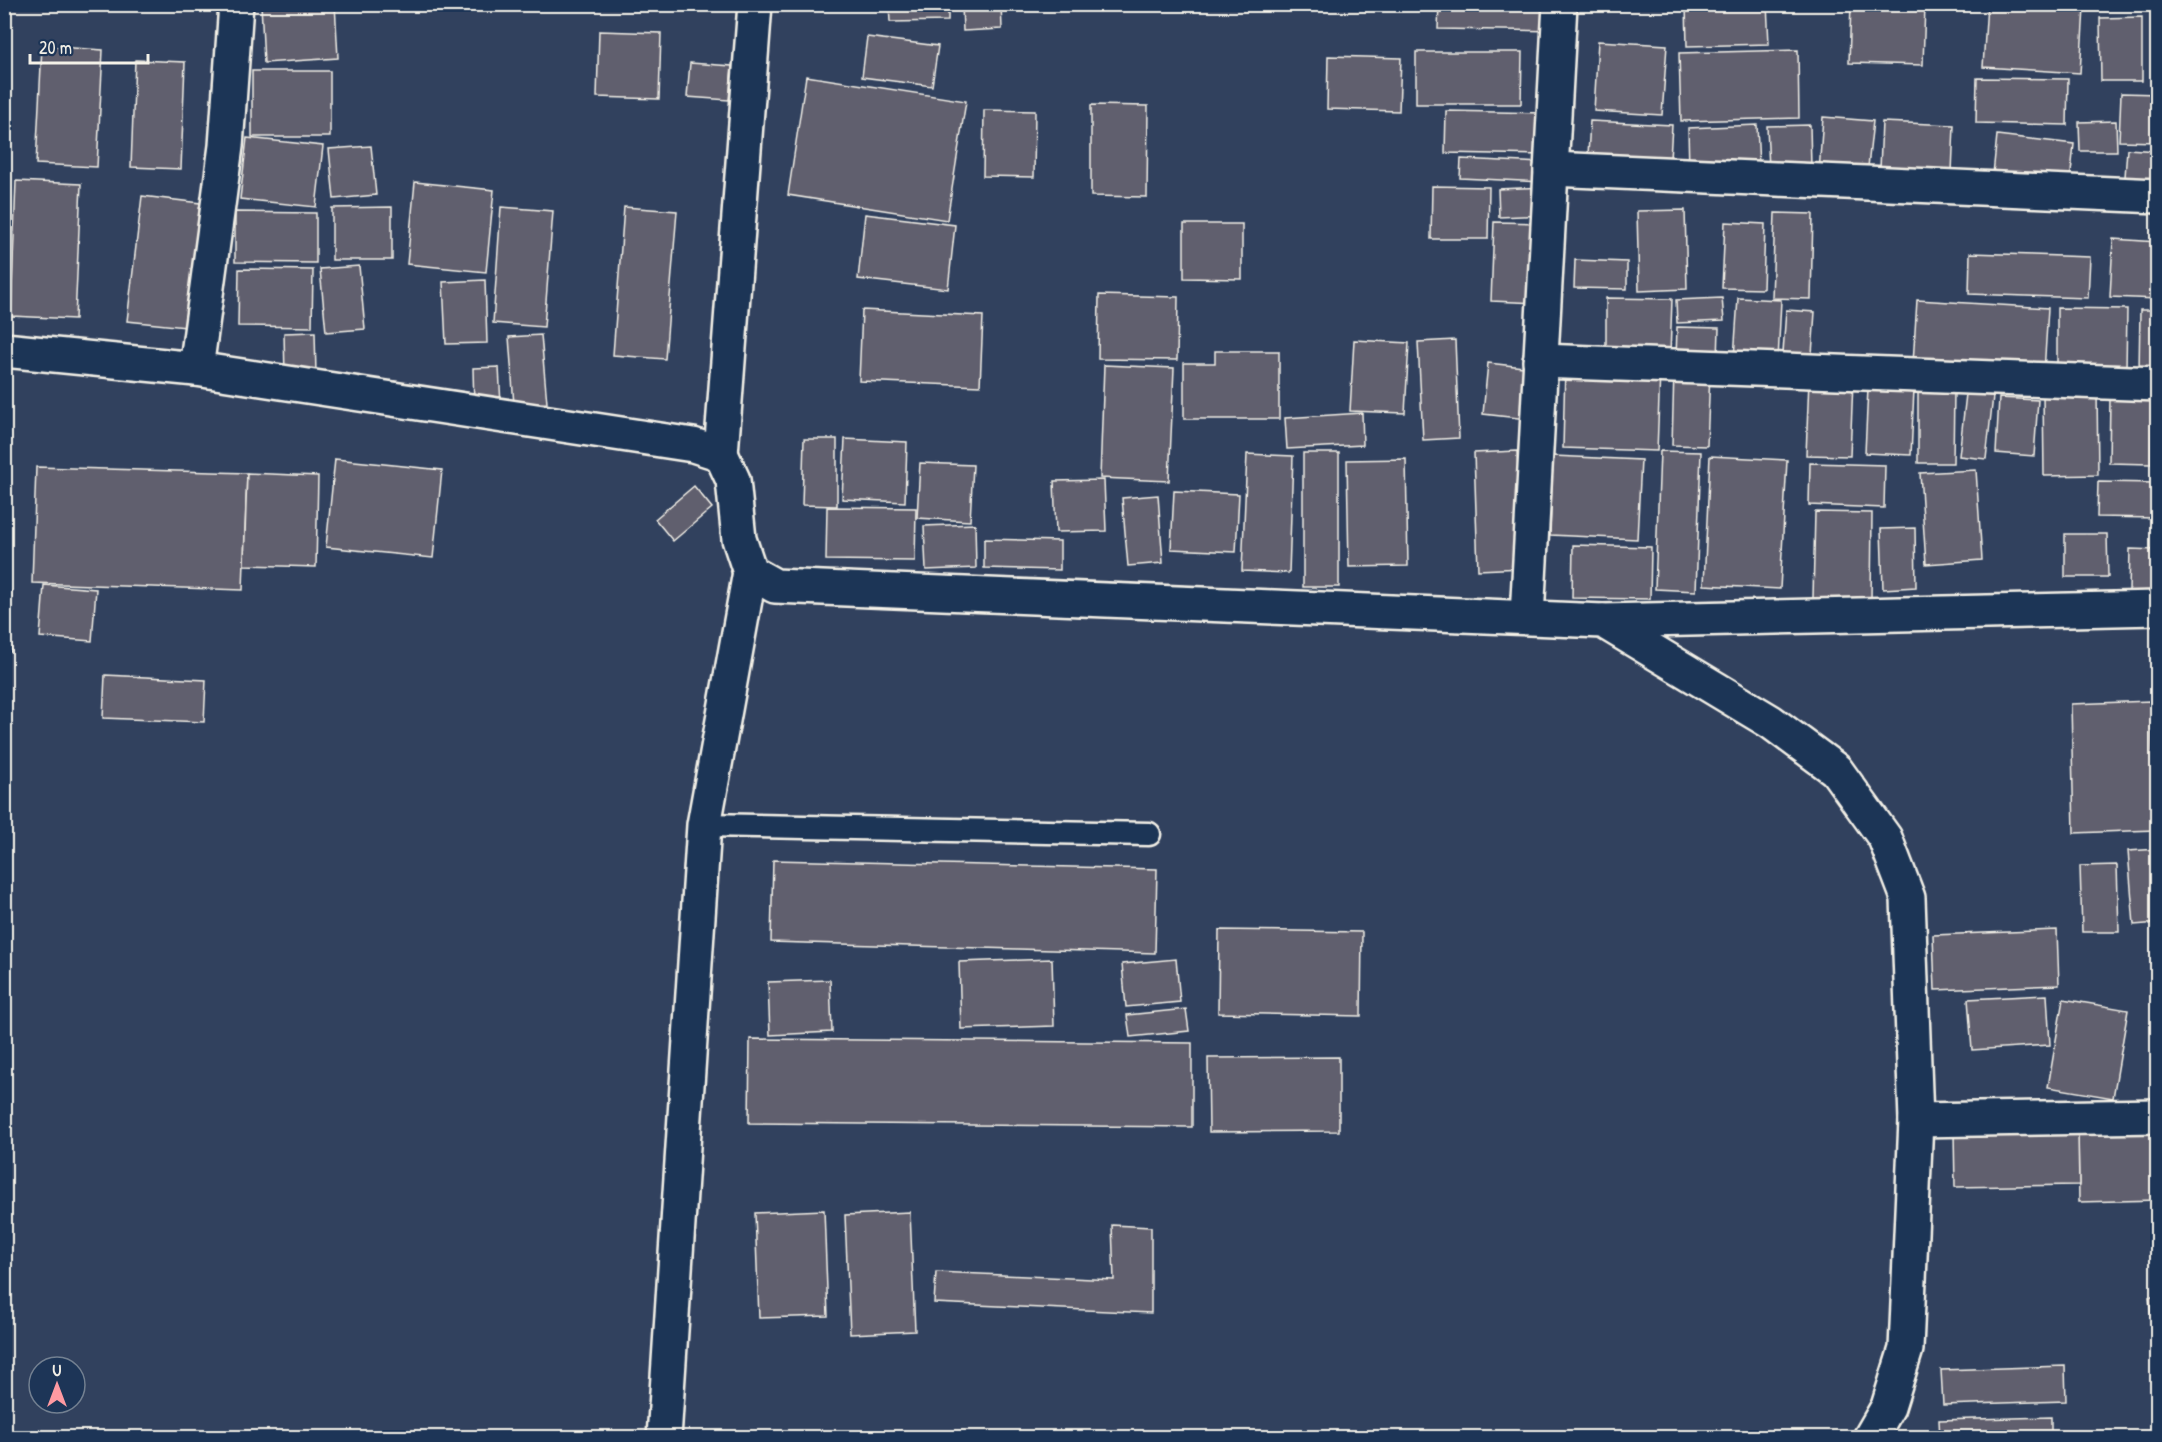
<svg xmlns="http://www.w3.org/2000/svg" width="2162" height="1442" font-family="'Patrick Hand',sans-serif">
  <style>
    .building { fill: #615e6e; stroke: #f4f1e8; stroke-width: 1.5 }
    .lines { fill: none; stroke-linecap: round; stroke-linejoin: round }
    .service-casing { stroke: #f4f1e8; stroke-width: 27 }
    .minor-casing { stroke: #f4f1e8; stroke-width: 38 }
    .tertiary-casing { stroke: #f4f1e8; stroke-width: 38 }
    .service { stroke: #1d3557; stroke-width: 22 }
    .minor { stroke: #1d3557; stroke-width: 33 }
    .tertiary { stroke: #1d3557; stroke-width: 33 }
  </style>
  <rect width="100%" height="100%" fill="#31415e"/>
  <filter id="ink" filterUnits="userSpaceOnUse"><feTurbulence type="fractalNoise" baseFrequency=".0167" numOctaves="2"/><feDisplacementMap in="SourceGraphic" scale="12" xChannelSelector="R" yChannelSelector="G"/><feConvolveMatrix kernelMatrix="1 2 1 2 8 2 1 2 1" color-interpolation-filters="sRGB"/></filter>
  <g filter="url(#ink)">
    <g class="building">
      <path d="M 261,4 L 335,4 L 338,58 L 264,63 Z"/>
      <path d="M 889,4 L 948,4 L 948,21 L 890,22 Z"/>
      <path d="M 962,4 L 1001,4 L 1002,29 L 963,31 Z"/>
      <path d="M 1439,4 L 1557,4 L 1556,31 L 1438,29 Z"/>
      <path d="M 1686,4 L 1767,4 L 1769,44 L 1687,46 Z"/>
      <path d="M 1851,4 L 1925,4 L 1923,65 L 1849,63 Z"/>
      <path d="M 1987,4 L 2084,8 L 2080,73 L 1983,67 Z"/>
      <path d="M 2142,17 L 2142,81 L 2101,81 L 2100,18 Z"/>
      <path d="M 599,31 L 661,33 L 659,99 L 597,97 Z"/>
      <path d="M 867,37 L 938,46 L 932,86 L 862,77 Z"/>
      <path d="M 1598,41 L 1667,45 L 1662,115 L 1594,111 Z"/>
      <path d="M 42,46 L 103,50 L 97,167 L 36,164 Z"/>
      <path d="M 1798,50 L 1799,118 L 1681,121 L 1679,53 Z"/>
      <path d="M 1416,52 L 1522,52 L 1521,104 L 1416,104 Z"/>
      <path d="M 1328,56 L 1401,58 L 1399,111 L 1327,109 Z"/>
      <rect x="2153" y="58" width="5" height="28"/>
      <path d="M 135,60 L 185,62 L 181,169 L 131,167 Z"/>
      <path d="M 690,63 L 732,66 L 729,100 L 687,97 Z"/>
      <rect x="252" y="71" width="78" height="66"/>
      <path d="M 806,76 L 966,101 L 947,220 L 788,195 Z"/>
      <path d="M 1977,78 L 2068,79 L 2067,125 L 1976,123 Z"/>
      <path d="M 2121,93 L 2158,94 L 2158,142 L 2119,141 Z"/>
      <path d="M 1091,105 L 1148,106 L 1147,197 L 1091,196 Z"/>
      <path d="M 984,110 L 1035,111 L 1034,177 L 983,176 Z"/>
      <path d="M 1446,111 L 1546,113 L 1545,155 L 1445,153 Z"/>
      <path d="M 1823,117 L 1873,121 L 1867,176 L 1819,172 Z"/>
      <path d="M 1590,121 L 1672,125 L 1670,159 L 1588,155 Z"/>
      <path d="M 2116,121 L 2117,151 L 2080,151 L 2079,122 Z"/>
      <path d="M 1882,122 L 1954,125 L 1952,172 L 1880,169 Z"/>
      <path d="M 1757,125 L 1759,167 L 1689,170 L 1688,128 Z"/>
      <path d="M 1810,125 L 1811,168 L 1769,169 L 1767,126 Z"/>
      <path d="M 1997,135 L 2074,144 L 2069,192 L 1992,184 Z"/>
      <path d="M 247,138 L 323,146 L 316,207 L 240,199 Z"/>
      <path d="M 371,146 L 376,195 L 334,199 L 329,149 Z"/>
      <path d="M 2127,149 L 2158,151 L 2158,193 L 2124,191 Z"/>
      <path d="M 1461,159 L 1542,163 L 1541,182 L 1460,178 Z"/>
      <path d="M 16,181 L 81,184 L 75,319 L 11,316 Z"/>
      <path d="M 415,182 L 494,190 L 486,272 L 407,264 Z"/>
      <path d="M 1432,186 L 1489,187 L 1488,239 L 1431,239 Z"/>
      <path d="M 1546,187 L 1548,215 L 1499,217 L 1498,189 Z"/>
      <path d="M 142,196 L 200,203 L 186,327 L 127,321 Z"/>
      <path d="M 392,207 L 392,260 L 332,260 L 332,208 Z"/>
      <path d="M 501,207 L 553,211 L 544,327 L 493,323 Z"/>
      <path d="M 624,207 L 677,211 L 665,359 L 613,355 Z"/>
      <path d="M 1685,210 L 1687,289 L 1639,291 L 1637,211 Z"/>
      <path d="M 235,212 L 316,213 L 316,263 L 235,262 Z"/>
      <path d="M 1775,213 L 1813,214 L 1811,299 L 1772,298 Z"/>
      <path d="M 865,214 L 955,225 L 948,289 L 858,279 Z"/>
      <path d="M 1494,222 L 1542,223 L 1540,303 L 1491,301 Z"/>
      <path d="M 1725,222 L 1765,224 L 1763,289 L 1722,288 Z"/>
      <path d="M 1184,224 L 1242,224 L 1242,279 L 1184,278 Z"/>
      <path d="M 2113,239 L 2158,242 L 2158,299 L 2110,297 Z"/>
      <path d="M 1970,253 L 2090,257 L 2088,298 L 1969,294 Z"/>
      <path d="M 1575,260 L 1627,262 L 1627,289 L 1574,288 Z"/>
      <path d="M 359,266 L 365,329 L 326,332 L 320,269 Z"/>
      <path d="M 239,269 L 313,270 L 312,327 L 238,326 Z"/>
      <path d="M 485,280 L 487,343 L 446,344 L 443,282 Z"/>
      <path d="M 1099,295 L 1178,297 L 1177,360 L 1098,359 Z"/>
      <path d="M 1606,298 L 1672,299 L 1670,355 L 1606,354 Z"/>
      <path d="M 1722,298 L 1724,321 L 1677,323 L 1676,300 Z"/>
      <path d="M 1738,298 L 1781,300 L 1778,360 L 1734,358 Z"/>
      <path d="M 1917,300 L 2048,308 L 2044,372 L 1913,363 Z"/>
      <path d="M 2057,308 L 2127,309 L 2126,369 L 2057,368 Z"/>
      <path d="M 862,310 L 983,316 L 980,386 L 859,381 Z"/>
      <path d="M 1786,310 L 1815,312 L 1811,368 L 1782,367 Z"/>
      <path d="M 2140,310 L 2158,310 L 2158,374 L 2139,373 Z"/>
      <path d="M 1677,327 L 1719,328 L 1718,360 L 1676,360 Z"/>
      <path d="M 315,332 L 316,375 L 285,376 L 284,333 Z"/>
      <path d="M 541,335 L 547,403 L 514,405 L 509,337 Z"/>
      <path d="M 1354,340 L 1409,343 L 1405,413 L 1350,411 Z"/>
      <path d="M 1455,340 L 1459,438 L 1423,440 L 1418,342 Z"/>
      <path d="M 1215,351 L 1279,351 L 1279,419 L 1184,419 L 1184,363 L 1215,363 Z"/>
      <path d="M 1488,363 L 1532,368 L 1527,419 L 1483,414 Z"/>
      <path d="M 1104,365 L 1174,368 L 1169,481 L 1100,478 Z"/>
      <path d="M 499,367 L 501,405 L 474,406 L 473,368 Z"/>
      <path d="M 1565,367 L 1660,371 L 1657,451 L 1563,448 Z"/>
      <path d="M 1674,371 L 1710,372 L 1707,446 L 1672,445 Z"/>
      <path d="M 1809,380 L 1853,381 L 1850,456 L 1806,455 Z"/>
      <path d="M 1868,388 L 1914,389 L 1911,455 L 1865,453 Z"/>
      <path d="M 1918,390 L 1954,390 L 1953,463 L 1918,463 Z"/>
      <path d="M 2097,391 L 2098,475 L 2044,476 L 2043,392 Z"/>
      <path d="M 1966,394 L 1993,396 L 1986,459 L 1959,456 Z"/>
      <path d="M 1999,398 L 2038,400 L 2034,456 L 1996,453 Z"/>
      <path d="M 2110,398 L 2152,398 L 2151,464 L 2109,463 Z"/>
      <path d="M 1362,413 L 1363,445 L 1287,449 L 1285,418 Z"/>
      <path d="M 804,439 L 837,439 L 837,506 L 802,505 Z"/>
      <path d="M 845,439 L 907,442 L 905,502 L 842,499 Z"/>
      <path d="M 1517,451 L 1523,568 L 1478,570 L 1474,453 Z"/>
      <path d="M 1660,451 L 1701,452 L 1696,591 L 1655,589 Z"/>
      <rect x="1303" y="453" width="36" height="134"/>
      <path d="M 1247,454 L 1293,456 L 1289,573 L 1242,571 Z"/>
      <path d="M 1553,456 L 1641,460 L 1637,539 L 1550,535 Z"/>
      <path d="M 1710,456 L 1787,460 L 1780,589 L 1704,585 Z"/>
      <path d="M 335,459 L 442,470 L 433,558 L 326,547 Z"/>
      <path d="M 1406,459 L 1408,566 L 1349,567 L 1347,460 Z"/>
      <path d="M 920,463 L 973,465 L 970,521 L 917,518 Z"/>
      <path d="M 1810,463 L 1885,465 L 1884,508 L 1809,505 Z"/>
      <path d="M 36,467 L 247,473 L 243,590 L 32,583 Z"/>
      <path d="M 1976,470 L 1982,560 L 1926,564 L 1920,473 Z"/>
      <path d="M 247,473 L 318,476 L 316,567 L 244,565 Z"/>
      <path d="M 1104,480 L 1106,531 L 1056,532 L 1054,481 Z"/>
      <path d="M 2098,482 L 2158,483 L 2158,518 L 2097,517 Z"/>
      <path d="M 694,486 L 712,508 L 673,541 L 655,519 Z"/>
      <path d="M 1174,491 L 1239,494 L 1236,552 L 1171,549 Z"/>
      <path d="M 1158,495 L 1163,563 L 1128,566 L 1122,498 Z"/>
      <path d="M 827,507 L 916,508 L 915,561 L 826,560 Z"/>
      <path d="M 1815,512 L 1872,513 L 1871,600 L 1813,599 Z"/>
      <path d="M 975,524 L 976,568 L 926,570 L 924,526 Z"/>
      <path d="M 1915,528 L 1916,587 L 1883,589 L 1881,529 Z"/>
      <path d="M 2065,534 L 2107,534 L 2108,577 L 2065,577 Z"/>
      <path d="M 984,539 L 1060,541 L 1060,570 L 984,568 Z"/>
      <path d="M 1573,545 L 1651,547 L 1650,599 L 1572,598 Z"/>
      <path d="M 2130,549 L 2158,550 L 2158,591 L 2129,591 Z"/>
      <path d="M 44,585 L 96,589 L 92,641 L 40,637 Z"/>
      <rect x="4" y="591" width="7" height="61"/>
      <path d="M 105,675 L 206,680 L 204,722 L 103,718 Z"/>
      <path d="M 2151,701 L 2155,830 L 2074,833 L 2071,704 Z"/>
      <path d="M 2158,849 L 2158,923 L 2134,925 L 2128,851 Z"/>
      <path d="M 773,860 L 1157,869 L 1155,953 L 771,942 Z"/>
      <path d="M 2117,865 L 2119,932 L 2082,932 L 2080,866 Z"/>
      <path d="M 1219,930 L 1362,932 L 1361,1016 L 1218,1013 Z"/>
      <path d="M 2057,930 L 2059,985 L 1935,990 L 1933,935 Z"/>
      <path d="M 1052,959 L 1054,1026 L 961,1029 L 959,962 Z"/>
      <path d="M 1176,959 L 1180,1002 L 1126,1007 L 1122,964 Z"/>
      <path d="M 830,980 L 832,1032 L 770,1035 L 768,982 Z"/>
      <path d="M 2047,995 L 2050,1045 L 1972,1050 L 1968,999 Z"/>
      <path d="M 2063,999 L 2128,1010 L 2113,1098 L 2048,1087 Z"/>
      <path d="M 1186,1009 L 1189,1031 L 1130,1037 L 1127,1015 Z"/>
      <path d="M 750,1039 L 1192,1043 L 1192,1127 L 749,1123 Z"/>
      <path d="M 1339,1057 L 1339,1131 L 1209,1132 L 1208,1058 Z"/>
      <path d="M 2158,1129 L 2158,1200 L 2079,1202 L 2078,1131 Z"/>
      <path d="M 2078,1131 L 2079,1185 L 1955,1187 L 1954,1132 Z"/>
      <path d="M 824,1210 L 828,1316 L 759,1318 L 755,1213 Z"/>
      <path d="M 910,1212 L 915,1331 L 850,1334 L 845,1215 Z"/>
      <path d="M 1112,1225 L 1151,1227 L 1151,1313 L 934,1303 L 936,1272 L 1114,1280 Z"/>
      <path d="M 2149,1297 L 2158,1297 L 2158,1392 Z"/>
      <path d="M 2065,1366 L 2066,1401 L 1943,1405 L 1941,1370 Z"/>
      <path d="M 2051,1417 L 2051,1438 L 1940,1438 L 1939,1420 Z"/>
    </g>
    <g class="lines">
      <g class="service-casing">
        <path id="service" d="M 704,825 L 1149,834"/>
      </g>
      <g class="minor-casing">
        <g id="minor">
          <path d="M 1551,169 L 2158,196"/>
          <path d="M 1540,361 L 2158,384"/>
          <path d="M 196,369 L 226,146 L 236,4"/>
          <path d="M 721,454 L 755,4"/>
          <path d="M 1527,617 L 1560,4"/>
          <path d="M 1603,621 L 2158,608"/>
          <path d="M 1916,1120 L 2158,1116"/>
          <path d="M 664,1438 L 704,825 L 750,572"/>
        </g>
      </g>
      <g class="tertiary-casing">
        <path id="tertiary" d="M 4,350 L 196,369 L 693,445 L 721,454 L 733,480 L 739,539 L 750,572 L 775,586 L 1603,621 L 1771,722 L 1836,770 L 1885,838 L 1908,898 L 1916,1120 L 1906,1349 L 1888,1407 L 1870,1438"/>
      </g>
      <use href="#service" class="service"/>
      <use href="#minor" class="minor"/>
      <use href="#tertiary" class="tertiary"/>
    </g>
  </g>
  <rect width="2162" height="1442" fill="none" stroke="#1d3557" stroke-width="24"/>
  <rect x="12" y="12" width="2138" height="1418" fill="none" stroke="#f4f1e8" stroke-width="2" filter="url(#ink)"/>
  <g transform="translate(57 1385)"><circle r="28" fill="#1d3557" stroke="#738091" stroke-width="1.5"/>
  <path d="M0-4.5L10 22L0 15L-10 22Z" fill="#ff9aa2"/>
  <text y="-9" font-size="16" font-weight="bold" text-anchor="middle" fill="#f4f1e8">U</text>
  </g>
  <path d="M30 54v9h118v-9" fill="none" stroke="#f4f1e8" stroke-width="3"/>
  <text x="39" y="54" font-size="18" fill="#f4f1e8" stroke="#1d3557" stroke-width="4.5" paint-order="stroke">20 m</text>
</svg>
